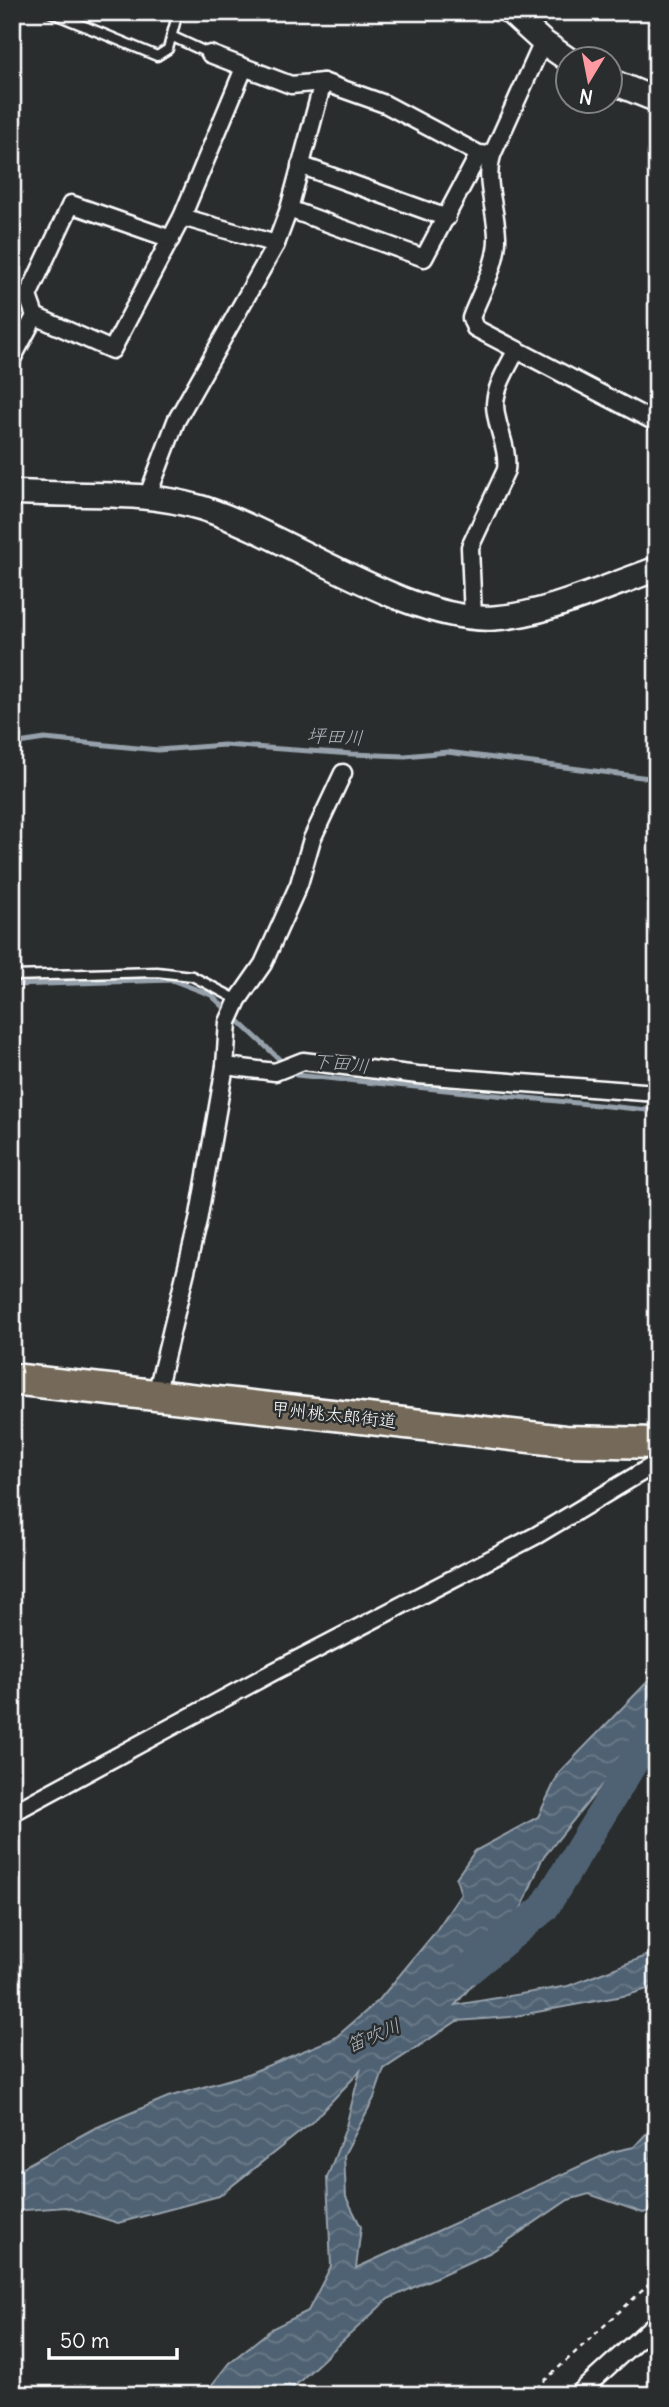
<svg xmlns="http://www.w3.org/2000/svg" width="669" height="2407" font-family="Delius,'Klee One',sans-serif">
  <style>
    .water { fill: url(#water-waves); stroke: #96a1ab; stroke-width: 2 }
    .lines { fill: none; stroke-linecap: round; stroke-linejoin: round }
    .stream { stroke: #96a1ab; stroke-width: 5 }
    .river { stroke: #506273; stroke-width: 30 }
    .lane-casing { stroke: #fff; stroke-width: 13 }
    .street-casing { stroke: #fff; stroke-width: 21 }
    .secondary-casing { stroke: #fff; stroke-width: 28 }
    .highway-casing { stroke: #fff; stroke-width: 35 }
    .path { stroke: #fff; stroke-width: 2.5; stroke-dasharray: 5 5; stroke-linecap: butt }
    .lane { stroke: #2a2d2e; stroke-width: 8 }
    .street { stroke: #2a2d2e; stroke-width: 16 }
    .secondary { stroke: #2a2d2e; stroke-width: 23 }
    .highway { stroke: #746a5a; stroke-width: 30 }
    .labels { text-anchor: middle; stroke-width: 5; stroke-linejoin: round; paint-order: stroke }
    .street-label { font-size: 18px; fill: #fff; stroke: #2a2d2e }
    .water-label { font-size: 19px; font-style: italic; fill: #b0b8c0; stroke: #2a2d2e }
  </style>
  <defs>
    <pattern id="water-waves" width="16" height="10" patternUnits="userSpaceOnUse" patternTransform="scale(1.75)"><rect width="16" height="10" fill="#506273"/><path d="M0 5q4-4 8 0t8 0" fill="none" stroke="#6a7a88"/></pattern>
  </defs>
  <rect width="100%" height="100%" fill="#2a2d2e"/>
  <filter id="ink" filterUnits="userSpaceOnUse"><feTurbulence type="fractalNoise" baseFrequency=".0143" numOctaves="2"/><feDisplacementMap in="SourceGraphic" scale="14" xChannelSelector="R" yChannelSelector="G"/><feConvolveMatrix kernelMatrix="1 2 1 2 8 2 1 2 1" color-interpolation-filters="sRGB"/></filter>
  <g filter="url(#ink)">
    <path class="water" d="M 657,1672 L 657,1739 L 601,1786 L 542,1859 L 523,1905 L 486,1969 L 455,2005 L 568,1986 L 657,1952 L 657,1986 L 628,1995 L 510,2017 L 457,2021 L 384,2069 L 374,2098 L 344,2155 L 346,2197 L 361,2227 L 356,2268 L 611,2152 L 634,2147 L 657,2122 L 657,2209 L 643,2213 L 589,2194 L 568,2200 L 491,2252 L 388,2299 L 285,2395 L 204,2395 L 229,2363 L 273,2328 L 308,2311 L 331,2266 L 327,2178 L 345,2130 L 360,2071 L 310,2124 L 219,2196 L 118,2223 L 66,2207 L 12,2211 L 12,2173 L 93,2129 L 168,2097 L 245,2075 L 335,2038 L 379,2000 L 433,1935 L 461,1894 L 456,1878 L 475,1851 L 538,1817 L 559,1773 Z"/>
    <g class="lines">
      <g class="stream">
        <path d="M 12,744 L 45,739 L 158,750 L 224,745 L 352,754 L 405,756 L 447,752 L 657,779"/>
        <path d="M 12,985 L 172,980 L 211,995 L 296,1075 L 657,1111"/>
      </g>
      <path class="river" d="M 470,1969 L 544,1908 L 657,1723"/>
      <g class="lane-casing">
        <g id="lane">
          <path d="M 50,12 L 157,56 L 168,49 L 178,12"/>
          <path d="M 173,37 L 210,54"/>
          <path d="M 12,976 L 157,972 L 192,976 L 238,1000"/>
        </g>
      </g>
      <g class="street-casing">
        <g id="street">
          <path d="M 210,54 L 291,85 L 323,82 L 385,104 L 479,154 L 492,155 L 543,42"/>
          <path d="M 492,155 C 484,182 496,208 497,236 C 498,263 481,292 471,318 L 475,328 L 657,423"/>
          <path d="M 300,165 L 447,218"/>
          <path d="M 289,209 L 424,258 L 479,154"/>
          <path d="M 182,217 L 276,244"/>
          <path d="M 35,316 L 112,350 L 182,217 L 244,68"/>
          <path d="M 12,359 L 35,316 L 28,296 L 71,204 L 171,239"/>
          <path d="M 148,495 L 176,421 L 276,244 L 289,209 L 323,82"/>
          <path d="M 473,618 L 470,547 L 506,470 C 509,447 495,426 495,404 C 496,385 508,367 516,351"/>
          <path d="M 225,1066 L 228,1022 L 238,1000 L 263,964 L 299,884 L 312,839 L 343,773"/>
          <path d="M 156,1395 L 198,1221 L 225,1066 L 275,1072 L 303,1061 L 418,1075 L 657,1093"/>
          <path d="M 12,1813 L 273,1672 L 537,1535 L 657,1463"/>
          <path d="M 577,2395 L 657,2322"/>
        </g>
      </g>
      <g class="secondary-casing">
        <g id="secondary">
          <path d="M 510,12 L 543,42 L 569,60"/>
          <path d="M 610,81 L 657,100"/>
          <path d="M 12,492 C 76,497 140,489 202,508 C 288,535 407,623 494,618 C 546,615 607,586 657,569"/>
        </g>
      </g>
      <g class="highway-casing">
        <path id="highway" d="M 12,1379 L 565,1441 L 657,1443"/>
      </g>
      <path class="path" d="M 529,2395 L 657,2277"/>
      <use href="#lane" class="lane"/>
      <use href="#street" class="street"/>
      <use href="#secondary" class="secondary"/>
      <use href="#highway" class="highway"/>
    </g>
  </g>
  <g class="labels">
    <g class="street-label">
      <text transform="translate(334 1415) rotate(6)" y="6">甲州桃太郎街道</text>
    </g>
    <g class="water-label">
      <text transform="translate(335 736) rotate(3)" y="7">坪田川</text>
      <text transform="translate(341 1063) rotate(6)" y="7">下田川</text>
      <text transform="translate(373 2035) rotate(-23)" y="7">笛吹川</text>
    </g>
  </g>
  <rect width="669" height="2407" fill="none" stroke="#2a2d2e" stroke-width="42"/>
  <rect x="21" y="21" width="627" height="2365" fill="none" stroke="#fff" stroke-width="2.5" filter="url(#ink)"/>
  <g transform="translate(589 80) rotate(190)"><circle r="33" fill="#2a2d2e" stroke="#7f8182" stroke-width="2"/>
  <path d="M0-5L12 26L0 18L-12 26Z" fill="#ff9aa2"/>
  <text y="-10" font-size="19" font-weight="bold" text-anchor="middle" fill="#ffffff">N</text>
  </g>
  <path d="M49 2348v10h128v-10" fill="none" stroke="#ffffff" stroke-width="3.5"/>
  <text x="60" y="2348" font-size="21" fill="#ffffff" stroke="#2a2d2e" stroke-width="5" paint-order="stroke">50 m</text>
</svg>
